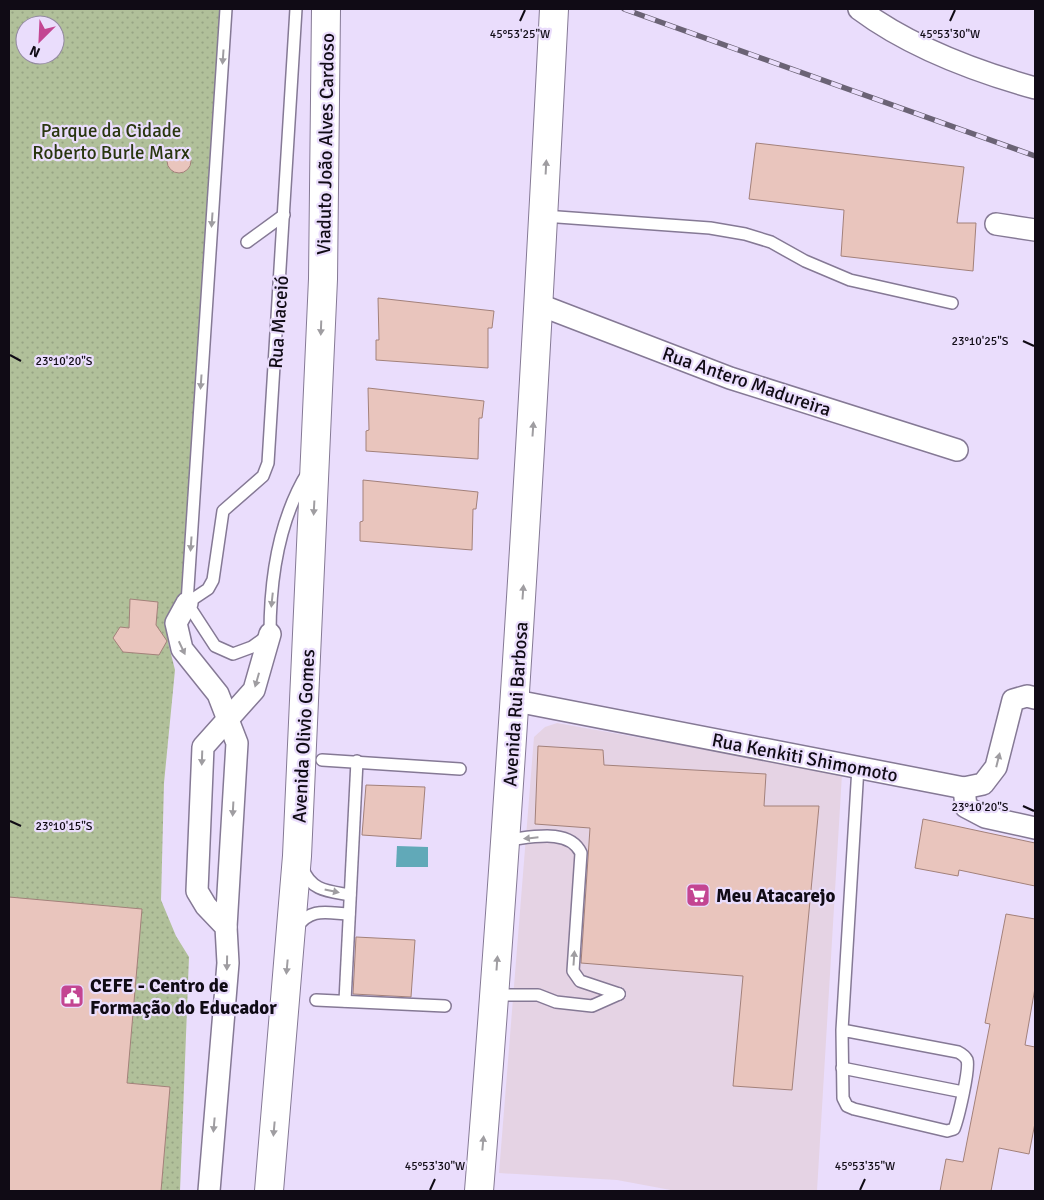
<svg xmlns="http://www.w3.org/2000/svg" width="1044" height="1200" font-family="Signika,sans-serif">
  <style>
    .commercial { fill: #e5d3e4 }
    .park { fill: url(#park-dots); fill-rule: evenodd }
    .water { fill: #61a9b8 }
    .building { fill: #e9c5bd; stroke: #a3817a }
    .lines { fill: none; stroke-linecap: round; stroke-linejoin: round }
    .lane-casing { stroke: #857995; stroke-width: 14 }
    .street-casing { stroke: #857995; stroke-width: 24 }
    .secondary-casing { stroke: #857995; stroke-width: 30 }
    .lane { stroke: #fff; stroke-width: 11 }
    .street { stroke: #fff; stroke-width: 21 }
    .secondary { stroke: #fff; stroke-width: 28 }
    .rail-casing { stroke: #6b6375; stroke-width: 5.5 }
    .rail { stroke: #eaddfc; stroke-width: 4; stroke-dasharray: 11; stroke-linecap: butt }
    .oneway { fill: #9f9da1 }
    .ticks { fill: none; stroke: #100b15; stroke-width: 2 }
    .labels { text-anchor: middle; stroke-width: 4.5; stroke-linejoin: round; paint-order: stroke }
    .park-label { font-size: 19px; fill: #29360f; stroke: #eaddfc }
    .street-label { font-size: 19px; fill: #100b15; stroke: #eaddfc }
    .poi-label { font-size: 19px; font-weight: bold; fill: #100b15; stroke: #eaddfc; text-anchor: start }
    .ticks-label { font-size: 12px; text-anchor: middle; fill: #100b15; stroke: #eaddfc; stroke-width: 4.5; stroke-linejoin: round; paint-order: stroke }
  </style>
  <defs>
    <pattern id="park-dots" width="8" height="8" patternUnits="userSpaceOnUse" patternTransform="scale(1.25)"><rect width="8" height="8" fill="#b1c09a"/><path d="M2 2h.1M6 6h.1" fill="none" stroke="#97a484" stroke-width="1.8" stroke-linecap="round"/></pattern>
  </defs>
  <rect width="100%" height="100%" fill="#eaddfc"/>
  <path class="commercial" d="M 557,723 L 842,774 L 817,1191 L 676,1191 L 617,1180 L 499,1173 L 534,737 L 545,727 Z"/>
  <path class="park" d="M 9,9 L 221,9 L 186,601 L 174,619 L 168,642 L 175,670 L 164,783 L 161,900 L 176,936 L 189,957 L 180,1191 L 9,1191 ZM 25,25 L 55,25 L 55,55 L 25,55 Z"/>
  <path class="water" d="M 397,846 L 428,847 L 428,867 L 396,867 Z"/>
  <g class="building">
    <path d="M 756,143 L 964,167 L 957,223 L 976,223 L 973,271 L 841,256 L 844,210 L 749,199 Z"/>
    <circle cx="179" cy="161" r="12"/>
    <path d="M 378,298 L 494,311 L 492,328 L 488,328 L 488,368 L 376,360 L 376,340 L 379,340 Z"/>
    <path d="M 368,388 L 484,401 L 482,418 L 479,418 L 478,459 L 366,451 L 366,431 L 369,430 Z"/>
    <path d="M 363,480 L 478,492 L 476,509 L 473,509 L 472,550 L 360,541 L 360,522 L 363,521 Z"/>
    <path d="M 130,599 L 158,602 L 156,625 L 167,641 L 159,655 L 123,652 L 113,638 L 120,627 L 129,628 Z"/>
    <path d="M 538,746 L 603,750 L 604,765 L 766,774 L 764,806 L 819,806 L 792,1090 L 733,1086 L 743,976 L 581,963 L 590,828 L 535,824 Z"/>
    <path d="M 366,785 L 425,787 L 421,839 L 362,835 Z"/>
    <path d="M 923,819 L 1035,843 L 1035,886 L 959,870 L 958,876 L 915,868 Z"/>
    <path d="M 9,897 L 142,909 L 127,1083 L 170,1087 L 161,1191 L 9,1191 Z"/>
    <path d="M 1006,914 L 1035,919 L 1035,988 L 1025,1045 L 1035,1047 L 1035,1123 L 1029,1154 L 999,1148 L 991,1191 L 940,1191 L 946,1159 L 963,1162 L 990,1024 L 985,1023 Z"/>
    <path d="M 356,937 L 415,940 L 411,997 L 353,994 Z"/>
  </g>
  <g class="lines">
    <g class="lane-casing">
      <g id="lane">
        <path d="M 226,9 L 187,603 L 215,646 L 233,654 L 252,647 L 270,634 C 270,578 279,519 308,472"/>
        <path d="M 544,216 L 710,228 L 745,234 L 771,242 L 805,261 L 850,280 L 952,303"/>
        <path d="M 247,242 L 284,215"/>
        <path d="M 187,603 L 208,589 L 213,580 L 223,511 L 263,476 L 268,463 L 296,9"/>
        <path d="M 322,760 L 460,769"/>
        <path d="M 506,840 C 529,838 569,827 581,853 L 573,971 L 580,981 L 619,994"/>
        <path d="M 303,869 C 311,891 329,891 350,895"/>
        <path d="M 297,927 C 311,907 327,913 349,914"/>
        <path d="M 495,995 L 538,995 L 556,1002 L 592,1006 L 619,994"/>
        <path d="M 316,1000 L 445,1006"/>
        <path d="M 345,1001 L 357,761"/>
        <path d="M 842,1030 L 958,1052 C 962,1054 965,1056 967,1060 C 970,1069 958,1119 954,1129 L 947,1131 L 854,1109 L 847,1106 L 843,1098 L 842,1030 L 858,767"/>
        <path d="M 842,1068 L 963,1092"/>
      </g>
    </g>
    <g class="street-casing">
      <g id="street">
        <path d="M 859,9 C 910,47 974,71 1035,88"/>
        <path d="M 996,224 L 1035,230"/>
        <path d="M 540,305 L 730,378 L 957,450"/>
        <path d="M 187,603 L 176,623 L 182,649 L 218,694 L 237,743 L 226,927"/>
        <path d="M 516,701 L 964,788 L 983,784 L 996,767 L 1013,700 L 1027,696 L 1035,698"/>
        <path d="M 964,788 L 966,807 L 985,817 L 1035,828"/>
        <path d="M 209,1191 L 228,963 L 226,927 L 206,906 L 197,891 L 203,747 L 254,690 L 270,634"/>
      </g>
    </g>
    <g class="secondary-casing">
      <g id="secondary">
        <path d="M 269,1191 L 297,856 L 323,279 L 326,9"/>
        <path d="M 479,1191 C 511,797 534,403 554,9"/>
      </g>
    </g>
    <use href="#lane" class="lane"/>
    <use href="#street" class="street"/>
    <use href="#secondary" class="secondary"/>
    <g class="rail-casing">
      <path id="rail" d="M 624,9 L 1035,156"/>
    </g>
    <use href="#rail" class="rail"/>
  </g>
  <defs><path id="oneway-solid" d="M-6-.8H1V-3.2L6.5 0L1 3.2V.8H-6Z" transform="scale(1.25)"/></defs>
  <g class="oneway">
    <use href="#oneway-solid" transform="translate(223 57) rotate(94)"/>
    <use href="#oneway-solid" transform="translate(546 167) rotate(-87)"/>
    <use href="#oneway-solid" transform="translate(212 220) rotate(94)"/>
    <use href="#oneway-solid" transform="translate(321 328) rotate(92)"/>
    <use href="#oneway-solid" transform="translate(201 382) rotate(94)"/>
    <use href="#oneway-solid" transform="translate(533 429) rotate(-86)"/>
    <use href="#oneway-solid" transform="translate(314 508) rotate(93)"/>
    <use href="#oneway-solid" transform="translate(191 544) rotate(94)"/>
    <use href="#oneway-solid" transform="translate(523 592) rotate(-86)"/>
    <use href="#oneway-solid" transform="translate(272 600) rotate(96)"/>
    <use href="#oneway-solid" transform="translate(182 648) rotate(65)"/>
    <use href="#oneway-solid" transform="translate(257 680) rotate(106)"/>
    <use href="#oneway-solid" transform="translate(202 758) rotate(92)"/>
    <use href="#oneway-solid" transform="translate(998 760) rotate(-76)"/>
    <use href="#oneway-solid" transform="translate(233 809) rotate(93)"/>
    <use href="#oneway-solid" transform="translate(531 838) rotate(174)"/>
    <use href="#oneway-solid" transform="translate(332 891) rotate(12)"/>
    <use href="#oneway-solid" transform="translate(574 958) rotate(-86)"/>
    <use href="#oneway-solid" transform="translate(227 963) rotate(91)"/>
    <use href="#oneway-solid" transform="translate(497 963) rotate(-86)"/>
    <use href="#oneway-solid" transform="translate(287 967) rotate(95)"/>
    <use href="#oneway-solid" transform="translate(214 1125) rotate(95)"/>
    <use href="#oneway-solid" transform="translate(274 1129) rotate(95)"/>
    <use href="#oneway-solid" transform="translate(483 1143) rotate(-85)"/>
  </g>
  <path class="ticks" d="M 520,21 L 525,10M 950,21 L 955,10M 1023,341 L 1034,346M 10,355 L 21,361M 1023,806 L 1034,811M 10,821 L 21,826M 430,1190 L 435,1179M 860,1190 L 865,1179"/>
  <defs>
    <g id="supermarket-square" transform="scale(1.25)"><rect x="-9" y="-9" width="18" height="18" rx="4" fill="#c34592" stroke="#eaddfc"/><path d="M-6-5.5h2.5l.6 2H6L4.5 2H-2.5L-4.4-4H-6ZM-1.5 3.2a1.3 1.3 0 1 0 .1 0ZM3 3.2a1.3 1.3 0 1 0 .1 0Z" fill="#fff"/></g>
    <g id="civic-square" transform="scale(1.25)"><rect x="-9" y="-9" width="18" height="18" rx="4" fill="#c34592" stroke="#eaddfc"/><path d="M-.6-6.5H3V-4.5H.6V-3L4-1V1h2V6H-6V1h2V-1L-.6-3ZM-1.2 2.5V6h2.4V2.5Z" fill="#fff"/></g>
  </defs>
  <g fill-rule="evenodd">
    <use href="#supermarket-square" x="698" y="895"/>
    <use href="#civic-square" x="72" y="996"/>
  </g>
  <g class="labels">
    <g class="park-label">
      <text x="111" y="137">Parque da Cidade<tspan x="111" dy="22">Roberto Burle Marx</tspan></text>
    </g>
    <g class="street-label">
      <text transform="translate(325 144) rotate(-89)" y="7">Viaduto João Alves Cardoso</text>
      <text transform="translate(278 322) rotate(-86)" y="7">Rua Maceió</text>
      <text transform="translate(747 381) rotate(19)" y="7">Rua Antero Madureira</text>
      <text transform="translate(515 704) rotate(-86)" y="7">Avenida Rui Barbosa</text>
      <text transform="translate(303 736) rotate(-87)" y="7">Avenida Olivio Gomes</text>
      <text transform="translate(805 757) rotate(11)" y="7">Rua Kenkiti Shimomoto</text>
    </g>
    <g class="poi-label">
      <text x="716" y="902">Meu Atacarejo</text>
      <text x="90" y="992">CEFE - Centro de<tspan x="90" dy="22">Formação do Educador</tspan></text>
    </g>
  </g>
  <g class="ticks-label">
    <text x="520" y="38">45°53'25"W</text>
    <text x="950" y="38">45°53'30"W</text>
    <text x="980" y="345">23°10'25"S</text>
    <text x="64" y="365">23°10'20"S</text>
    <text x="980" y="811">23°10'20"S</text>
    <text x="64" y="830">23°10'15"S</text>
    <text x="435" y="1170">45°53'30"W</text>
    <text x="865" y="1170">45°53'35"W</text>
  </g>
  <rect width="1044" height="1200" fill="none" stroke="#100b15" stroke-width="20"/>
  <g transform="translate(40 40) rotate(204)"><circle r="24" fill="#eaddfc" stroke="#9389a0"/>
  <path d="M0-4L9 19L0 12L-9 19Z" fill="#c34592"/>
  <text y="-8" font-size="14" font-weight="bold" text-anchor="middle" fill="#100b15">N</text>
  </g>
</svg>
